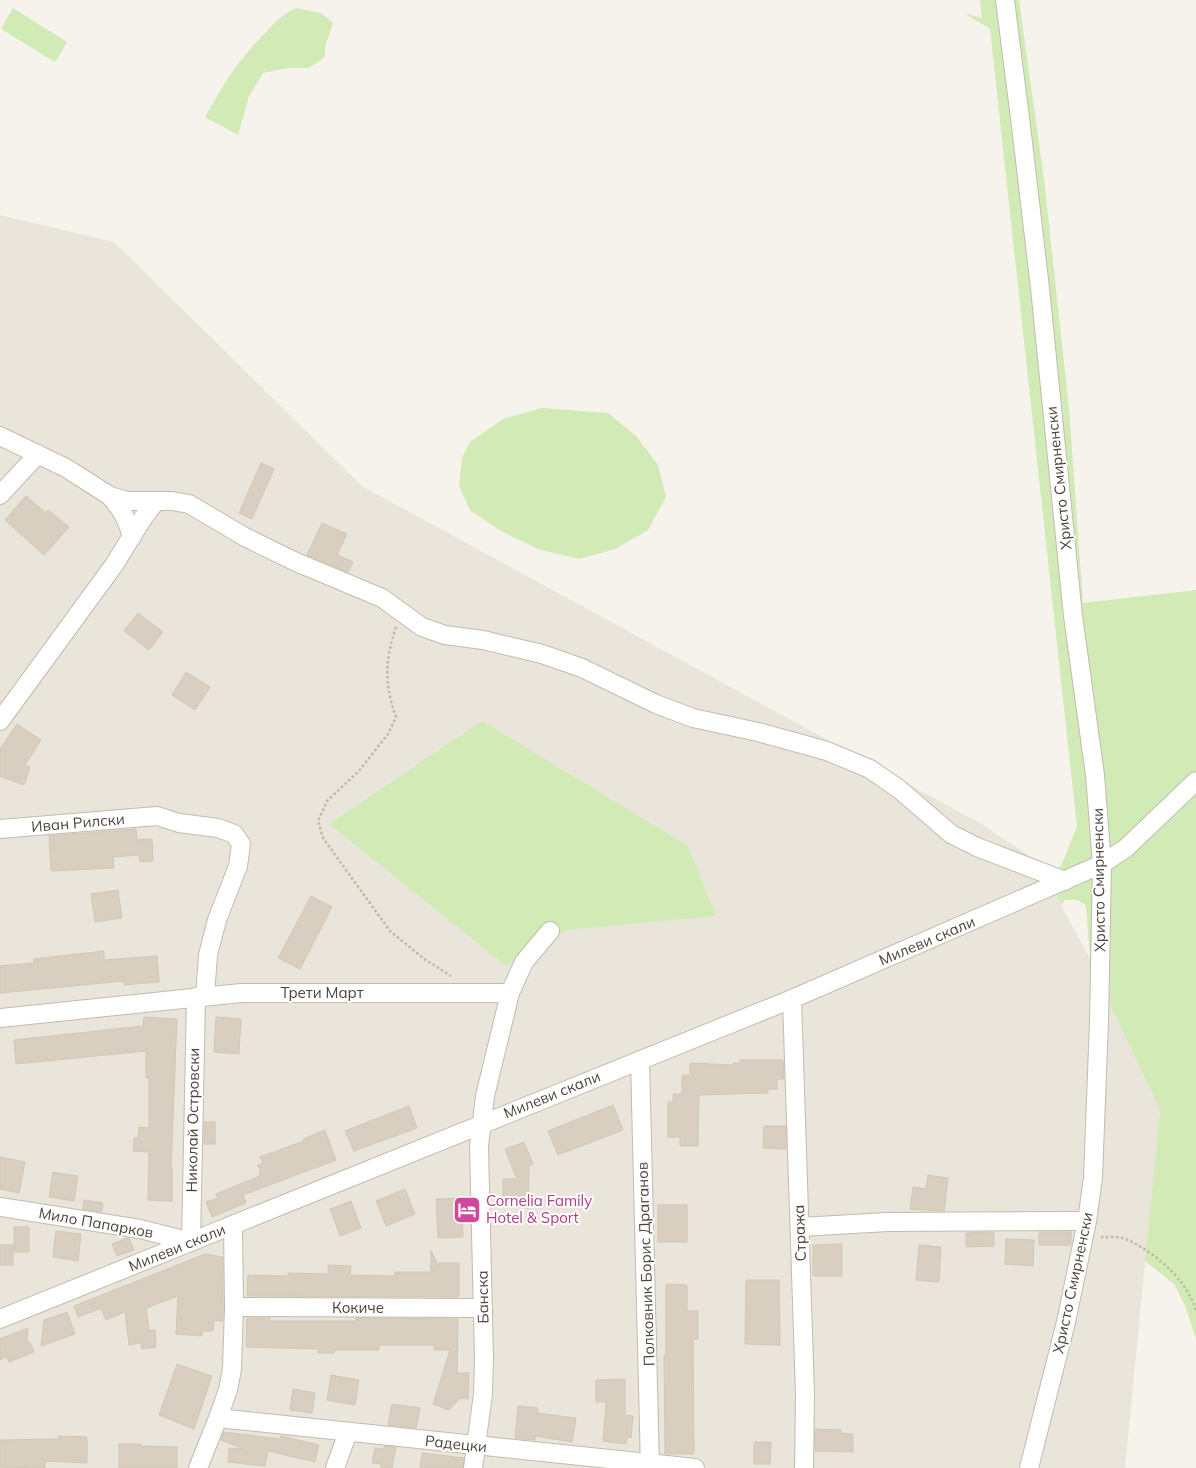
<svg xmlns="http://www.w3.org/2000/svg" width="1196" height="1468" font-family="Mulish,sans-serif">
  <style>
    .residential { fill: #eae5da }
    .green { fill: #d2eab5 }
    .building { fill: #d8cfc1; stroke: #d3c7b4 }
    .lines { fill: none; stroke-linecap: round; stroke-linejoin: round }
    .minor-casing { stroke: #c2bbae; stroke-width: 20 }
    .path { stroke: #c4b79f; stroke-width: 2.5; stroke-dasharray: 2.5 2.5; stroke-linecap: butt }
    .minor { stroke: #fff; stroke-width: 18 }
    .labels { text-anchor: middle; stroke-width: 4; stroke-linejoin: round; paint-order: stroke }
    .street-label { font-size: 15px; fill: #4b4439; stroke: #fff }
    .hotel-label { font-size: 15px; fill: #b23c85; stroke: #fff; text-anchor: start }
  </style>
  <rect width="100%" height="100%" fill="#f6f3ec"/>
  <path class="residential" d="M 0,215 L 114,242 L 362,486 L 978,822 L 1044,866 L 1061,905 L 1090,959 L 1102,988 L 1160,1110 L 1125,1468 L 0,1468 Z"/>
  <g class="green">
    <path d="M 980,0 L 1019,0 L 1044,179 L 1069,408 L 1083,603 L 1196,590 L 1196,1339 L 1185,1305 L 1174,1284 L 1145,1261 L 1160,1110 L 1102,988 L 1090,959 L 1086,905 L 1077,900 L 1065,900 L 1061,905 L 1048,876 L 1061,866 L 1077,827 L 990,29 L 964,13 L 982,18 Z"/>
    <path d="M 13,8 L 67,42 L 55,62 L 1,29 Z"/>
    <path d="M 296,8 L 321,13 L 333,23 L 325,47 L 325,57 L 309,68 L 288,68 L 263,73 L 249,96 L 238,135 L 205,117 C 224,83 238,60 266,32 C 275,22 283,14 296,8 Z"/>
    <path d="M 542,408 L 608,413 L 637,437 L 658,465 L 666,497 L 648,530 L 615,549 L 579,559 L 538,549 L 499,530 L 470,510 L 459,486 L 462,458 L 470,442 L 503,419 Z"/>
    <path d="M 482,721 L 688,846 L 716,916 L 567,930 L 506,966 L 329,824 Z"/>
  </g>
  <g class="building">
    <path d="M 261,463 L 274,469 L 252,519 L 239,513 Z"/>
    <path d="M 26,496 L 46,513 L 48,510 L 69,527 L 44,555 L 5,520 Z"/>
    <path d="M 322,523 L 347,534 L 337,555 L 353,562 L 348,572 L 307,555 Z"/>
    <path d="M 138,613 L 163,632 L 149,650 L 124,631 Z"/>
    <path d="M 186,672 L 210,687 L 195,710 L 172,695 Z"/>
    <path d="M 17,724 L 41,740 L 25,765 L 30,767 L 24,785 L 0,776 L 0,749 Z"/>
    <path d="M 136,829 L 137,840 L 152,839 L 153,861 L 140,862 L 139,855 L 113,857 L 114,868 L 51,871 L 49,836 Z"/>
    <path d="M 118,890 L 122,918 L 95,922 L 91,894 Z"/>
    <path d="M 311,896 L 332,907 L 300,969 L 278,958 Z"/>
    <path d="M 104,951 L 104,960 L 157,956 L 159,982 L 124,985 L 124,981 L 0,993 L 0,966 L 34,963 L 34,959 Z"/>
    <path d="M 144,1017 L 177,1019 L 171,1168 L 172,1168 L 172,1201 L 148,1200 L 149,1152 L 133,1151 L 134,1138 L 138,1138 L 139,1127 L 149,1128 L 149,1078 L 146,1078 L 146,1051 L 16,1064 L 14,1040 L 143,1026 Z"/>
    <path d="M 216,1017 L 241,1019 L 239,1054 L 214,1052 Z"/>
    <path d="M 740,1060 L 783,1060 L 784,1079 L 777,1079 L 777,1089 L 768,1089 L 768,1093 L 699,1095 L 698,1146 L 680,1146 L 680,1137 L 668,1137 L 668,1102 L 673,1102 L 673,1094 L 682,1094 L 682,1075 L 690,1075 L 690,1063 L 733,1065 L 733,1063 L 740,1063 Z"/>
    <path d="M 613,1105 L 623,1130 L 558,1155 L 548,1131 Z"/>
    <path d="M 409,1106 L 417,1128 L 354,1151 L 345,1131 Z"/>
    <rect x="204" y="1122" width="11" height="22"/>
    <path d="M 764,1126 L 786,1126 L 786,1149 L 763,1148 Z"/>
    <path d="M 325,1130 L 336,1160 L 243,1195 L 246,1203 L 212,1217 L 206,1202 L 218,1198 L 216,1194 L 260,1176 L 259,1173 L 261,1172 L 258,1165 L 263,1163 L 260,1157 L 304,1141 L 303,1139 Z"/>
    <path d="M 524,1142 L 533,1164 L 529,1166 L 528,1209 L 525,1202 L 503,1202 L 503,1179 L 517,1179 L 505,1149 Z"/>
    <path d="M 0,1157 L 25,1162 L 19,1193 L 0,1189 Z"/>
    <path d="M 53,1172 L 78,1176 L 74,1201 L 49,1197 Z"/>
    <path d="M 928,1175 L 948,1178 L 944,1211 L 910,1209 L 913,1187 L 926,1189 Z"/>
    <path d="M 405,1189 L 415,1214 L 386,1226 L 376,1201 Z"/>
    <path d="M 462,1198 L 463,1237 L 438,1238 L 436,1199 Z"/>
    <path d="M 84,1200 L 103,1203 L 102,1212 L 83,1209 Z"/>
    <path d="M 351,1201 L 361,1228 L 340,1236 L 330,1209 Z"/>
    <rect x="658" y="1205" width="29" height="37"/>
    <rect x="14" y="1227" width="15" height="25"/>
    <path d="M 56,1231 L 81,1234 L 78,1261 L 53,1257 Z"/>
    <path d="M 994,1232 L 994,1246 L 966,1247 L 966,1233 Z"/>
    <rect x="1039" y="1232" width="32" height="13"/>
    <path d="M 127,1238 L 129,1238 L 134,1250 L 117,1256 L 112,1244 Z"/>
    <path d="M 1006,1239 L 1034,1240 L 1033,1266 L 1005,1264 Z"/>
    <path d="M 842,1244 L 842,1276 L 813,1276 L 813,1245 Z"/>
    <rect x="0" y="1245" width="13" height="20"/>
    <path d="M 919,1245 L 941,1247 L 939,1282 L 916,1280 Z"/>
    <path d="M 431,1250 L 439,1268 L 439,1263 L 459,1263 L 459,1296 L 458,1297 L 247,1296 L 248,1275 L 288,1276 L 288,1273 L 328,1274 L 328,1265 L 351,1266 L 350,1275 L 395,1276 L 395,1272 L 431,1272 Z"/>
    <path d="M 205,1254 L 223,1257 L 223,1321 L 214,1320 L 213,1331 L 202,1331 L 202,1336 L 176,1334 L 178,1296 L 146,1308 L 149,1331 L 155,1330 L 156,1347 L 142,1349 L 141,1343 L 129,1345 L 125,1312 L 106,1320 L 101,1308 L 78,1317 L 74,1306 Z"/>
    <path d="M 746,1280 L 779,1280 L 780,1345 L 745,1344 Z"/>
    <path d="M 666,1284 L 687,1285 L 687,1311 L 698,1311 L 698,1339 L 693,1339 L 694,1454 L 665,1454 L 664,1355 L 666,1355 Z"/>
    <path d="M 67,1312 L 75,1334 L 41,1346 L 44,1320 Z"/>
    <path d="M 247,1318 L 270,1318 L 270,1321 L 356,1321 L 356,1318 L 458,1319 L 457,1373 L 469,1373 L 468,1399 L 460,1398 L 449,1410 L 433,1404 L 450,1350 L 434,1350 L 434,1345 L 379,1345 L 379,1350 L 334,1350 L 334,1353 L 318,1353 L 318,1349 L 246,1347 Z"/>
    <path d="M 28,1328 L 27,1342 L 30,1342 L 34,1352 L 9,1362 L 7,1357 L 0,1360 L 0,1339 Z"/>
    <path d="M 177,1364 L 212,1376 L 194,1429 L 159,1415 Z"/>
    <path d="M 331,1375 L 359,1380 L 355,1405 L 327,1400 Z"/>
    <path d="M 625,1379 L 625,1415 L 633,1416 L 631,1438 L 627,1437 L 626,1444 L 603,1441 L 606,1402 L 596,1402 L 596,1380 Z"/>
    <path d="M 293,1389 L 315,1393 L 312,1413 L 290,1410 Z"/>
    <path d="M 392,1404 L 420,1408 L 416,1428 L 388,1425 Z"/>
    <path d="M 518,1406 L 538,1408 L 537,1413 L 576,1418 L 572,1442 L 535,1436 L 535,1440 L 515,1438 Z"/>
    <path d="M 815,1429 L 841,1430 L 841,1433 L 853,1434 L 853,1452 L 815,1451 Z"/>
    <path d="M 224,1432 L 280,1439 L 281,1436 L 319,1445 L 315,1462 L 268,1451 L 265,1466 L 246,1464 L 228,1462 L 229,1448 L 244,1449 L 221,1440 Z"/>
    <path d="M 58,1436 L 87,1437 L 87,1463 L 45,1461 L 45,1468 L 0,1467 L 0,1440 L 58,1439 Z"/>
    <path d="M 754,1442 L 771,1442 L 770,1464 L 754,1464 Z"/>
    <path d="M 119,1444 L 141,1444 L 141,1446 L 177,1447 L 177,1468 L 119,1468 Z"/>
    <path d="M 384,1446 L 396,1447 L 392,1468 L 381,1468 L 381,1464 L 372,1463 L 375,1448 L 384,1449 Z"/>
    <path d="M 422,1453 L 464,1458 L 463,1468 L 420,1468 Z"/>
  </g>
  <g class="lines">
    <g class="minor-casing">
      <g id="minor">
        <path d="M 1005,0 L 1021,126 L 1040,288 L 1073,616 L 1095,775 L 1102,864 L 1099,1021 L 1093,1178 L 1087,1221 L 1066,1322 L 1029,1468"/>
        <path d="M 0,436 L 66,468 L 110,496 L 127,501 L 172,501 L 189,504 L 245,537 L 296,562 L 382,598 L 422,627 L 445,635 L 483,640 L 542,654 L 582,668 L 656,704 L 693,718 L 758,732 L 827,751 L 870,769 L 899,789 L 951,834 L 977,847 L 1065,881"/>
        <path d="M 0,495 L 38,454"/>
        <path d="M 110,496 C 121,509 128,520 132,537"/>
        <path d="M 0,721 L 114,565 L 143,518 L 156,501"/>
        <path d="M 0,829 L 157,816 L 179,823 L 218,828 L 234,834 L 241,844 L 238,866 L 217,920 L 208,955 L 205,996"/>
        <path d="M 510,993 L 524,962 L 550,931"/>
        <path d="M 792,999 L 805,1394 L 804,1468"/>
        <path d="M 0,1018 L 241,993 L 510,993 L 485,1096 L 479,1146 L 484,1359 L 483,1394 L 473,1468"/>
        <path d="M 640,1060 L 650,1468"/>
        <path d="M 0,1207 L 140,1229 L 191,1242 L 196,997"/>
        <path d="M 800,1227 L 888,1222 L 1087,1221"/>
        <path d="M 234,1307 L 483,1308"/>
        <path d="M 0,1319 L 792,999 L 1102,864 L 1126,848 L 1196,781"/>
        <path d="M 218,1418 L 695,1468"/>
        <path d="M 198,1468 L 218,1418 L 228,1390 L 232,1369 L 234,1307 L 233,1225"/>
        <path d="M 335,1468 L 348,1432"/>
      </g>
    </g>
    <g class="path">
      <path d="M 396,627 C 385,660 384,684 396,717 L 388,734 L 359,771 L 327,801 L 318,821 L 323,838 L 390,931 L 423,958 L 451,976"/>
      <path d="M 1101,1237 C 1109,1237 1120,1236 1128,1240 C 1156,1253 1188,1281 1196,1311"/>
    </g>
    <use href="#minor" class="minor"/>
  </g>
  <defs>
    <g id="hotel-square" transform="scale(1.4375)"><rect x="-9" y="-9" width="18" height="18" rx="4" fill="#d1479c" stroke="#fff"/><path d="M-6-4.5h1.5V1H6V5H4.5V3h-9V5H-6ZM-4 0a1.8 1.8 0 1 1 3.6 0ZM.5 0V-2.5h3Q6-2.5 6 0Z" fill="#fff"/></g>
  </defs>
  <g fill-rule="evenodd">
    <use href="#hotel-square" x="467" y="1210"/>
  </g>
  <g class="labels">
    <g class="street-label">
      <text transform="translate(1059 478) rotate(-96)" y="5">Христо Смирненски</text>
      <text transform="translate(78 823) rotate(-5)" y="5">Иван Рилски</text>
      <text transform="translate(1099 880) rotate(-91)" y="5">Христо Смирненски</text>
      <text transform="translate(927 941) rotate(-23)" y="5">Милеви скали</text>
      <text x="322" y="998">Трети Март</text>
      <text transform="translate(552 1095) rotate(-22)" y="5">Милеви скали</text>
      <text transform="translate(193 1120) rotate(-89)" y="5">Николай Островски</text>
      <text transform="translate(96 1223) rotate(10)" y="5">Мило Папарков</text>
      <text transform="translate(800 1233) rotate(-92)" y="5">Стража</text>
      <text transform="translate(177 1248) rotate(-22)" y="5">Милеви скали</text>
      <text transform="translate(646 1264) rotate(-92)" y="5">Полковник Борис Драганов</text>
      <text transform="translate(1073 1283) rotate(-78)" y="5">Христо Смирненски</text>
      <text transform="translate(483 1297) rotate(-91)" y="5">Банска</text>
      <text x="358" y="1313">Кокиче</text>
      <text transform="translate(456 1444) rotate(6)" y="5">Радецки</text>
    </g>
    <g class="hotel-label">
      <text x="486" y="1206">Cornelia Family<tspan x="486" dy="17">Hotel &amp; Sport</tspan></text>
    </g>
  </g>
</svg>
